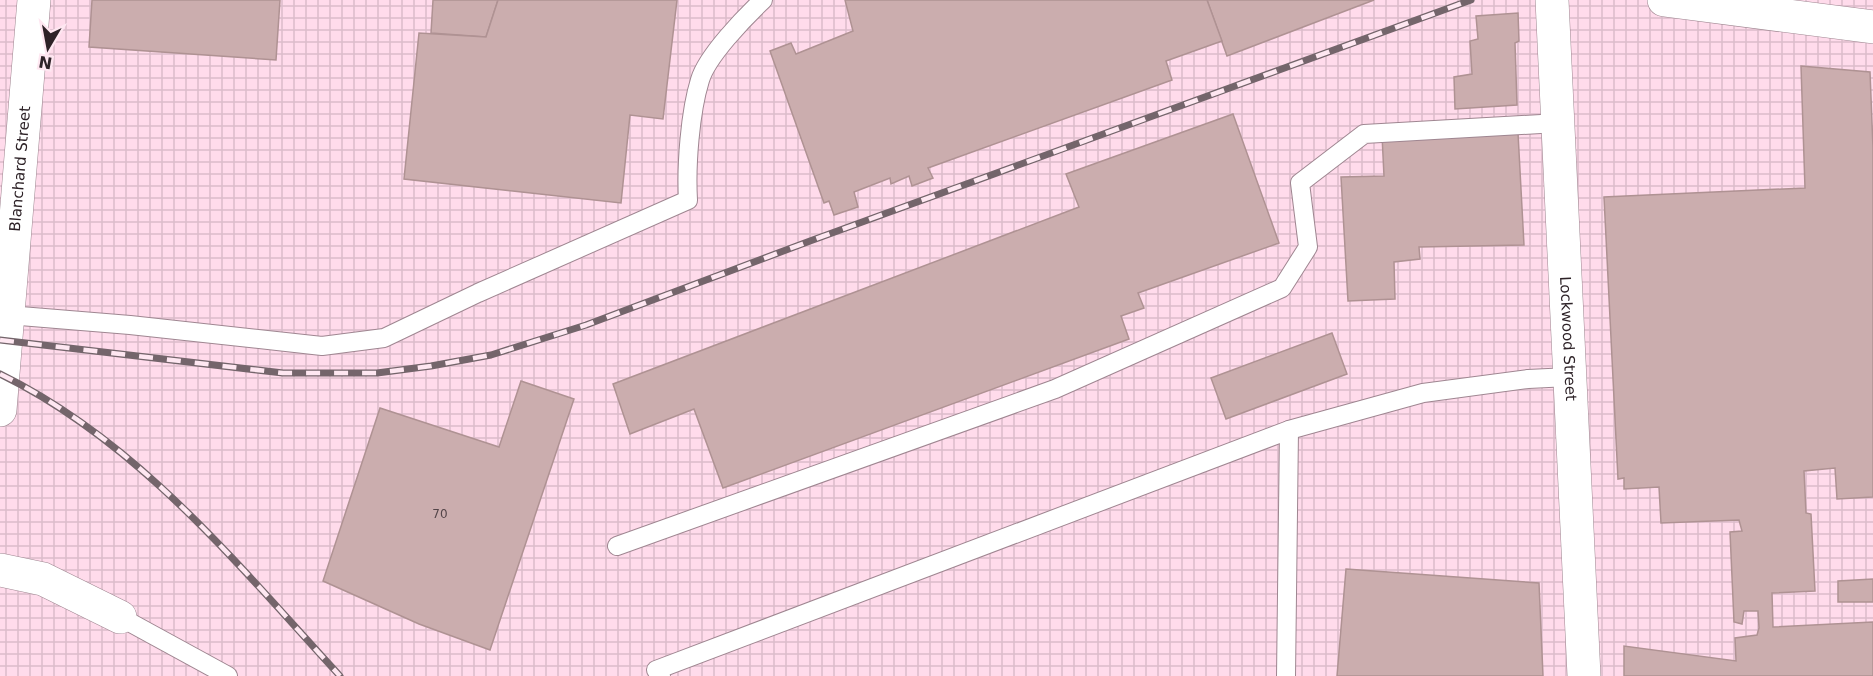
<svg xmlns="http://www.w3.org/2000/svg" width="1873" height="676" font-family="'DejaVu Sans',sans-serif">
  <style>
    .industrial { fill: url(#industrial-grid) }
    .building { fill: #cbadae; stroke: #af9293; stroke-width: 1.5 }
    .lines { fill: none; stroke-linecap: round; stroke-linejoin: round }
    .lane-casing { stroke: #9f8691; stroke-width: 20 }
    .street-casing { stroke: #9f8691; stroke-width: 34 }
    .lane { stroke: #fff; stroke-width: 18 }
    .street { stroke: #fff; stroke-width: 33 }
    .rail-casing { stroke: #74656b; stroke-width: 7 }
    .rail { stroke: #fee7f1; stroke-width: 4.5; stroke-dasharray: 14; stroke-linecap: butt }
    .labels { text-anchor: middle; stroke-width: 4.5; stroke-linejoin: round; paint-order: stroke }
    .number-label { font-size: 12px; fill: #544549 }
    .street-label { font-size: 15px; fill: #2d2227; stroke: #fee7f1 }
  </style>
  <defs>
    <pattern id="industrial-grid" width="8" height="8" patternUnits="userSpaceOnUse" patternTransform="scale(1.5)"><rect width="8" height="8" fill="#ffdbeb"/><path d="M0 4h8M4 0v8" fill="none" stroke="#dbbcca"/></pattern>
  </defs>
  <rect width="100%" height="100%" fill="#fee7f1"/>
  <rect class="industrial" x="0" y="0" width="1873" height="676"/>
  <g class="building">
    <path d="M 92,0 L 280,0 L 276,60 L 89,47 Z"/>
    <path d="M 433,0 L 498,0 L 486,37 L 431,33 Z"/>
    <path d="M 498,0 L 677,0 L 663,119 L 630,115 L 621,203 L 404,179 L 419,33 L 486,37 Z"/>
    <path d="M 1207,0 L 1374,0 L 1227,56 Z"/>
    <path d="M 1207,0 L 1222,41 L 1166,61 L 1172,80 L 928,168 L 933,178 L 912,186 L 909,176 L 891,184 L 890,178 L 854,192 L 858,207 L 834,215 L 829,201 L 824,203 L 770,51 L 791,43 L 796,54 L 853,31 L 845,0 Z"/>
    <path d="M 1518,13 L 1519,41 L 1515,43 L 1517,105 L 1455,109 L 1454,77 L 1472,74 L 1470,41 L 1478,39 L 1476,16 Z"/>
    <path d="M 1801,66 L 1870,72 L 1873,148 L 1873,497 L 1837,499 L 1835,468 L 1804,471 L 1806,513 L 1811,514 L 1815,591 L 1772,593 L 1773,627 L 1873,622 L 1873,676 L 1624,676 L 1624,646 L 1736,661 L 1735,638 L 1757,635 L 1759,628 L 1758,611 L 1744,611 L 1742,624 L 1734,622 L 1730,532 L 1742,531 L 1739,520 L 1661,523 L 1659,487 L 1624,489 L 1624,478 L 1618,479 L 1604,197 L 1805,188 Z"/>
    <path d="M 1233,114 L 1279,243 L 1138,293 L 1144,308 L 1121,316 L 1129,339 L 723,488 L 694,409 L 630,434 L 613,384 L 1079,207 L 1066,174 Z"/>
    <path d="M 1518,133 L 1524,245 L 1419,247 L 1420,259 L 1394,262 L 1395,299 L 1348,301 L 1341,177 L 1384,176 L 1382,135 Z"/>
    <path d="M 1332,333 L 1347,374 L 1226,419 L 1211,378 Z"/>
    <path d="M 521,381 L 574,399 L 490,650 L 419,624 L 323,581 L 380,408 L 499,447 Z"/>
    <path d="M 1346,569 L 1539,583 L 1543,676 L 1337,676 Z"/>
    <path d="M 1873,579 L 1873,602 L 1838,602 L 1838,581 Z"/>
  </g>
  <g class="lines">
    <g class="lane-casing">
      <g id="lane">
        <path d="M 8,315 L 130,325 L 322,346 L 384,338 L 478,293 L 688,200 C 686,166 690,112 700,80 C 707,56 745,17 763,0"/>
        <path d="M 617,546 L 1055,389 L 1282,288 L 1308,247 L 1300,183 L 1364,134 L 1558,123"/>
        <path d="M 120,617 L 228,676"/>
        <path d="M 661,676 L 656,670 L 1289,430 L 1423,393 L 1528,379 L 1569,377"/>
        <path d="M 1286,676 L 1289,430"/>
      </g>
    </g>
    <g class="street-casing">
      <g id="street">
        <path id="s1" d="M 1552,0 L 1584,676"/>
        <path d="M 1664,0 L 1873,27"/>
        <path id="s2" d="M 0,410 L 34,0"/>
        <path d="M 0,570 L 43,579 L 120,617"/>
      </g>
    </g>
    <use href="#lane" class="lane"/>
    <use href="#street" class="street"/>
    <g class="rail-casing">
      <g id="rail">
        <path d="M 0,340 L 283,373 L 377,373 L 431,366 L 491,355 L 586,325 L 810,241 L 1471,0"/>
        <path d="M 0,374 C 139,442 237,564 340,676"/>
      </g>
    </g>
    <use href="#rail" class="rail"/>
  </g>
  <g class="labels">
    <g class="number-label">
      <text x="440" y="518">70</text>
    </g>
    <g class="street-label">
      <text dy="5" stroke="none"><textPath href="#s2" startOffset="242">Blanchard Street</textPath></text>
      <text dy="5" stroke="none"><textPath href="#s1" startOffset="339">Lockwood Street</textPath></text>
    </g>
  </g>
  <g transform="translate(48 48) rotate(190)" stroke="#fee7f1" stroke-width="4.5" paint-order="stroke">
  <path d="M0-4.5L10 22L0 15L-10 22Z" fill="#2d2227"/>
  <text y="-9" font-size="16" font-weight="bold" text-anchor="middle" fill="#2d2227">N</text>
  </g>
</svg>
